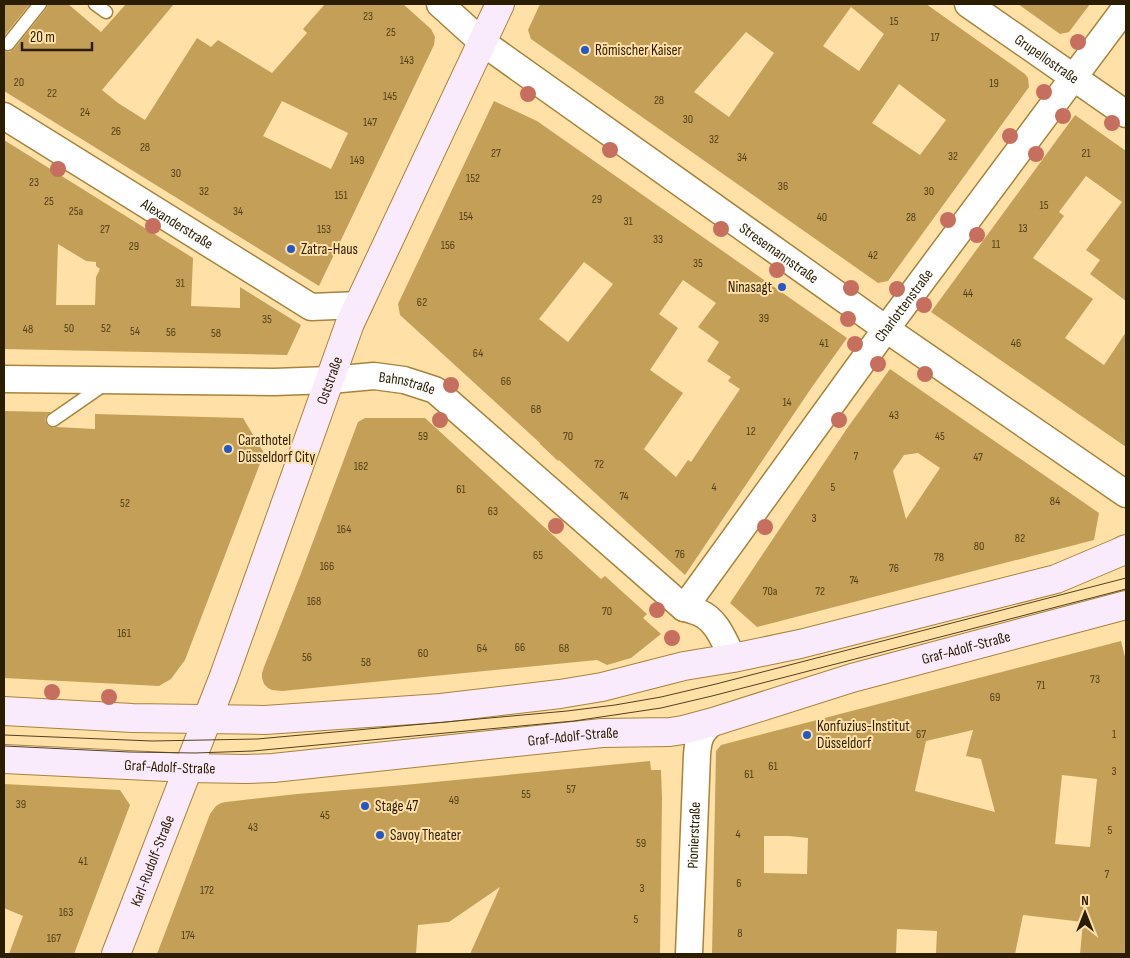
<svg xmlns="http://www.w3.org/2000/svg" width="1130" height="958" font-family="'Sofia Sans Condensed',sans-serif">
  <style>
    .building { fill: #c49f58; fill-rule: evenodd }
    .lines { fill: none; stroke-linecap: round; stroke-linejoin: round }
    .service-casing { stroke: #a7833b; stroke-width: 15 }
    .minor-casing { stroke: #a7833b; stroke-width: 29 }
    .secondary-casing { stroke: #a7833b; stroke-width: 30 }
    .service { stroke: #fff; stroke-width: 12 }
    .minor { stroke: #fff; stroke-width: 26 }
    .secondary { stroke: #faebfc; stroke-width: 28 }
    .tram { stroke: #52411f; stroke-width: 1 }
    .tree { fill: #c76f5f }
    .poi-dot { fill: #2359c7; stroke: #ffe0a7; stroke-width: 2 }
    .labels { text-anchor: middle; stroke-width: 4; stroke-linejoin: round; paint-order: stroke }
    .number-label { font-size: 12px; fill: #513e16 }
    .poi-label { font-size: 15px; fill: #2b1d00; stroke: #ffe0a7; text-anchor: start }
    .street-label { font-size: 15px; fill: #2b1d00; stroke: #ffe0a7 }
  </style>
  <rect width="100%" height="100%" fill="#ffe0a7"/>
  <g class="building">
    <path d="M 4,4 L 30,4 L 4,36 Z"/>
    <path d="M 48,4 L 68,4 L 101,32 L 126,4 L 174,4 L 102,90 L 118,103 L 145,120 L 197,38 L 211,47 L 218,40 L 272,73 L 307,33 L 303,29 L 325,4 L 403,4 L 431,29 L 435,37 L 434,45 L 319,286 L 4,91 L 4,51 L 10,52 L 14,49 L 46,9 ZM 282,101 L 348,133 L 331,169 L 263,136 Z"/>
    <path d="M 540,4 L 926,4 L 1025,74 L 1028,78 L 1029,87 L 888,281 L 878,283 L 531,39 L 528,30 ZM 851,7 L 884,34 L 859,71 L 823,46 ZM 746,32 L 774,53 L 729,117 L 694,92 ZM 899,84 L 946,120 L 920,155 L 872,123 Z"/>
    <path d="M 1018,4 L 1090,4 L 1069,32 L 1060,34 Z"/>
    <path d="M 494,101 L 537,121 L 847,338 L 812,387 L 685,575 L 559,460 L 558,461 L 540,444 L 540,443 L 400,315 L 398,304 ZM 584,262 L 613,284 L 568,342 L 539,319 ZM 683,280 L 716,303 L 698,327 L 719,342 L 707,361 L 731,377 L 728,381 L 740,389 L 691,462 L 688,460 L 676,477 L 644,449 L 683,393 L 650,370 L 678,328 L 659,314 Z"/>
    <path d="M 1075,115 L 1126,151 L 1126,301 L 1090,274 L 1100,260 L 1086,250 L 1122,202 L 1086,176 L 1059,212 L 1064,216 L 1033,258 L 1093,299 L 1065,338 L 1104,365 L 1126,332 L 1126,447 L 931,312 Z"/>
    <path d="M 4,140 L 193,258 L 191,306 L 240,308 L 240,287 L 301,325 L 287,355 L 4,349 ZM 58,244 L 86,261 L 96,262 L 96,266 L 100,269 L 96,277 L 95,305 L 56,305 Z"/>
    <path d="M 890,369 L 1099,513 L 1094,540 L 757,627 L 730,603 L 848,427 ZM 918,453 L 940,468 L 906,519 L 893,471 L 904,455 Z"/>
    <path d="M 4,411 L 51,412 L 46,416 L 45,421 L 47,425 L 53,428 L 56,427 L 95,429 L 95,414 L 243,418 L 264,453 L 185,660 L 171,679 L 159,686 L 4,678 Z"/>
    <path d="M 365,418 L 425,418 L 601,579 L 605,576 L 647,614 L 643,618 L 661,634 L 631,658 L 607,665 L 597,660 L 282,691 L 272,690 L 268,688 L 264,684 L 262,678 L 262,673 L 264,667 L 300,576 L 358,422 Z"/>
    <path d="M 1121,641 L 1126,661 L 1126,954 L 1080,954 L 1083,922 L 1023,915 L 1015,954 L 936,954 L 937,931 L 897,929 L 896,954 L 712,954 L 716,751 L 721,745 ZM 973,730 L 966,756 L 981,759 L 995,812 L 915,791 L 926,741 ZM 1062,775 L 1097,779 L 1090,847 L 1055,844 ZM 764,836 L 789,836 L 808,838 L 807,874 L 764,873 Z"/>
    <path d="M 650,761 L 651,770 L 661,770 L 662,798 L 660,954 L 470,954 L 500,887 L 449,922 L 418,925 L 416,954 L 157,954 L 210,814 L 216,806 L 221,803 L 226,802 L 297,794 L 404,785 Z"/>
    <path d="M 4,784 L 120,790 L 130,805 L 74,954 L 9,954 L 23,916 L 4,908 Z"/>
  </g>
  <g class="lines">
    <g class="service-casing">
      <g id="service">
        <path d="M 95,4 L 106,12"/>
        <path d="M 8,44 L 40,4"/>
        <path d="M 53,420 L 105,384"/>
      </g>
    </g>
    <g class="minor-casing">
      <g id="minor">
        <path id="s1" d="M 440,4 L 482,42 L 886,329 L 1126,494"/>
        <path id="s2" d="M 968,4 L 1126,114"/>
        <path id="s3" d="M 4,116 L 311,307 L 359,305"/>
        <path id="s4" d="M 4,379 L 274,382 L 330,380 L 374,376 L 404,380 L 435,390 L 684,608 C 690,609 695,611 700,613 C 718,621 724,642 733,658"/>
        <path id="s5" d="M 684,608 L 886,329 L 1126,7"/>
        <path id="s6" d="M 689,954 L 697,755 C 698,740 700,732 713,722"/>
      </g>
    </g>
    <g class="secondary-casing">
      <g id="secondary">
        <path d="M 4,711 L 132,718 L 265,720 L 441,708 L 560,694 L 602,687 L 684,666 L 733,658 L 800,644 L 1056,579 L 1120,552 L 1126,549"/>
        <path id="s7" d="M 4,759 L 189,768 L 246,769 L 273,768 L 602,733 L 670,732 L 683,730 L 713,722 L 852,678 L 1126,605"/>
        <path id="s8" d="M 116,954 L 224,676 L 350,323 L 500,4"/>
      </g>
    </g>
    <use href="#service" class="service"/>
    <use href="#minor" class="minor"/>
    <use href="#secondary" class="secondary"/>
    <g class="tram">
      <path d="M 4,735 L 152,741 L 257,739 L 567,711 L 615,705 L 661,697 L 716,684 L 1126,578"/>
      <path d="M 4,746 L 129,752 L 195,753 L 253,751 L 574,721 L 661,708 L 712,696 L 1126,589"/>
    </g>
  </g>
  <g class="tree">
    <circle cx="1078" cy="42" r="8"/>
    <circle cx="1044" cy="92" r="8"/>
    <circle cx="528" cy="94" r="8"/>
    <circle cx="1063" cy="116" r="8"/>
    <circle cx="1112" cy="123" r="8"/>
    <circle cx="1010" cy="136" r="8"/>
    <circle cx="610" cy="150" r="8"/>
    <circle cx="1036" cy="154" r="8"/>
    <circle cx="58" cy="169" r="8"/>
    <circle cx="948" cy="220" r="8"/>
    <circle cx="153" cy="226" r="8"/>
    <circle cx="721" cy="229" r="8"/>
    <circle cx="977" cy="235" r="8"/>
    <circle cx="777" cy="270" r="8"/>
    <circle cx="851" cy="288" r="8"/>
    <circle cx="897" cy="289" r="8"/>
    <circle cx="924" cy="305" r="8"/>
    <circle cx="848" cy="319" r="8"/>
    <circle cx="855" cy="344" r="8"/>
    <circle cx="878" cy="364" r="8"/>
    <circle cx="925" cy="374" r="8"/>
    <circle cx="451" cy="385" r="8"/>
    <circle cx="440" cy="420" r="8"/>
    <circle cx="839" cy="420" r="8"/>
    <circle cx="556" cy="526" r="8"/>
    <circle cx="765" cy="527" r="8"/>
    <circle cx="657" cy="610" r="8"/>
    <circle cx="672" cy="638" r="8"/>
    <circle cx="52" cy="692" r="8"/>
    <circle cx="109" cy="697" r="8"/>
  </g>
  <g class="poi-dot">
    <circle cx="585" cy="50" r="5"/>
    <circle cx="291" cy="249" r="5"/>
    <circle cx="782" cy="287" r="5"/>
    <circle cx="228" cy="449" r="5"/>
    <circle cx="807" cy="735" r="5"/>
    <circle cx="365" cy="806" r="5"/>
    <circle cx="380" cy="835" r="5"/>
  </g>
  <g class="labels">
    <g class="number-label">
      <text x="368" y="20">23</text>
      <text x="894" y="25">15</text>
      <text x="391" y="36">25</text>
      <text x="935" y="41">17</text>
      <text x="407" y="64">143</text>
      <text x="19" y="86">20</text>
      <text x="994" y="87">19</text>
      <text x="52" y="97">22</text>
      <text x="390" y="100">145</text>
      <text x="659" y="104">28</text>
      <text x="85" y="116">24</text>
      <text x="688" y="123">30</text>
      <text x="370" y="126">147</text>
      <text x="116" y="135">26</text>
      <text x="714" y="143">32</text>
      <text x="145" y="151">28</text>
      <text x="496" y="157">27</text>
      <text x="1086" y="157">21</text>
      <text x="953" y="160">32</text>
      <text x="742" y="161">34</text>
      <text x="357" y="164">149</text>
      <text x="176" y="177">30</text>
      <text x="473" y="182">152</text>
      <text x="34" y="186">23</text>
      <text x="783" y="190">36</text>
      <text x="204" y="195">32</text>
      <text x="929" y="195">30</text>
      <text x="341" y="199">151</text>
      <text x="597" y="203">29</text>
      <text x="49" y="205">25</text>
      <text x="1044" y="209">15</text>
      <text x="76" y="215">25a</text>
      <text x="238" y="215">34</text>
      <text x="466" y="220">154</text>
      <text x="822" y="221">40</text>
      <text x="911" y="221">28</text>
      <text x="628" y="225">31</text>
      <text x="1023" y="232">13</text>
      <text x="105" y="233">27</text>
      <text x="324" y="233">153</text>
      <text x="658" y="243">33</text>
      <text x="996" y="248">11</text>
      <text x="448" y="249">156</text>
      <text x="134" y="250">29</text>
      <text x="873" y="259">42</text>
      <text x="698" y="267">35</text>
      <text x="180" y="287">31</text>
      <text x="968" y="297">44</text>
      <text x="422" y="306">62</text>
      <text x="764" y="322">39</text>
      <text x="267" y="323">35</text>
      <text x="69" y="332">50</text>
      <text x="106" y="332">52</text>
      <text x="28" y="333">48</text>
      <text x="135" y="335">54</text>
      <text x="171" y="336">56</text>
      <text x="216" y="337">58</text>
      <text x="824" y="347">41</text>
      <text x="1016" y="347">46</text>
      <text x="478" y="357">64</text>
      <text x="506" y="385">66</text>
      <text x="787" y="406">14</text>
      <text x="536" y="413">68</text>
      <text x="894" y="419">43</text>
      <text x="751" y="435">12</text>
      <text x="423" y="440">59</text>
      <text x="568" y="440">70</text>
      <text x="940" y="440">45</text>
      <text x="856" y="460">7</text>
      <text x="978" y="461">47</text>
      <text x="599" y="468">72</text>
      <text x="361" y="470">162</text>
      <text x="714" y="491">4</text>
      <text x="833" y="491">5</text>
      <text x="461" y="493">61</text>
      <text x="624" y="500">74</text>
      <text x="1055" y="505">84</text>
      <text x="125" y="507">52</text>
      <text x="493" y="515">63</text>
      <text x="814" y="522">3</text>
      <text x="344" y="533">164</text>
      <text x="1020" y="542">82</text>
      <text x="979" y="550">80</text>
      <text x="680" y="558">76</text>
      <text x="538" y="559">65</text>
      <text x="939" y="561">78</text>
      <text x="327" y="570">166</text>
      <text x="894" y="572">76</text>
      <text x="854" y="584">74</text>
      <text x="770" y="595">70a</text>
      <text x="820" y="595">72</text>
      <text x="314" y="605">168</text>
      <text x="607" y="615">70</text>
      <text x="124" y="637">161</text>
      <text x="520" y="651">66</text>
      <text x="482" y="652">64</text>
      <text x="564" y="652">68</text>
      <text x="423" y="657">60</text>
      <text x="307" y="661">56</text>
      <text x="366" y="666">58</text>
      <text x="1095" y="683">73</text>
      <text x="1041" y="689">71</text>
      <text x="995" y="701">69</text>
      <text x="921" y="738">67</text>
      <text x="1114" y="738">1</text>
      <text x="773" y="770">61</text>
      <text x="1114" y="775">3</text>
      <text x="749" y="778">61</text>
      <text x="571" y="793">57</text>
      <text x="526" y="798">55</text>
      <text x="454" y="804">49</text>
      <text x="21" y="808">39</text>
      <text x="325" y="819">45</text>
      <text x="253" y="831">43</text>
      <text x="1110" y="834">5</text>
      <text x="738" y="838">4</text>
      <text x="641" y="847">59</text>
      <text x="83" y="865">41</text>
      <text x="1107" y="878">7</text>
      <text x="739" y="887">6</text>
      <text x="642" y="892">3</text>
      <text x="207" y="894">172</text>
      <text x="66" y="916">163</text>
      <text x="636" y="923">5</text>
      <text x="740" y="937">8</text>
      <text x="188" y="939">174</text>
      <text x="54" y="942">167</text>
    </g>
    <g class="poi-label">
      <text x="595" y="55">Römischer Kaiser</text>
      <text x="301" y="254">Zatra-Haus</text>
      <text x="772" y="292" text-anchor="end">Ninasagt</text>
      <text x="238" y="445">Carathotel<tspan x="238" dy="17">Düsseldorf City</tspan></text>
      <text x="817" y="731">Konfuzius-Institut<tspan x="817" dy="17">Düsseldorf</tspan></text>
      <text x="375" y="811">Stage 47</text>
      <text x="390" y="840">Savoy Theater</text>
    </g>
    <g class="street-label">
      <text dy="5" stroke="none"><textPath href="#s2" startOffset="96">Grupellostraße</textPath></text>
      <text dy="5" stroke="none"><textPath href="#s3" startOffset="204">Alexanderstraße</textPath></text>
      <text dy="5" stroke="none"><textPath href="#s1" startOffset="421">Stresemannstraße</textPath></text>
      <text dy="5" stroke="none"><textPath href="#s5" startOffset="374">Charlottenstraße</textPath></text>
      <text dy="5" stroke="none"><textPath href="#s8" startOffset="612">Oststraße</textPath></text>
      <text dy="5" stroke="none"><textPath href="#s4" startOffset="404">Bahnstraße</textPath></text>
      <text dy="5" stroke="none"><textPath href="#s7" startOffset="976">Graf-Adolf-Straße</textPath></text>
      <text dy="5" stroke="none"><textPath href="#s7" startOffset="571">Graf-Adolf-Straße</textPath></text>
      <text dy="5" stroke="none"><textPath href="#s7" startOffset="166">Graf-Adolf-Straße</textPath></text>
      <text dy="5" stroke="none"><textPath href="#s6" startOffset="119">Pionierstraße</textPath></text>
      <text dy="5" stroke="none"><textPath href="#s8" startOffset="100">Karl-Rudolf-Straße</textPath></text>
    </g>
  </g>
  <rect width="1130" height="958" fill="none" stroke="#2b1d00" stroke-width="10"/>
  <g transform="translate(1085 913)" stroke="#ffe0a7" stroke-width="4" paint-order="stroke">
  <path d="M0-4L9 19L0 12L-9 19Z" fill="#2b1d00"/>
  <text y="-8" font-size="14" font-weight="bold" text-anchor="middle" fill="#2b1d00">N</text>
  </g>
  <path d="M22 42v8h70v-8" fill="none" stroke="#2b1d00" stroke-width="2.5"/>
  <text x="30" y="42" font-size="15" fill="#2b1d00" stroke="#ffe0a7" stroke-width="4" paint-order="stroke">20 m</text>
</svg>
